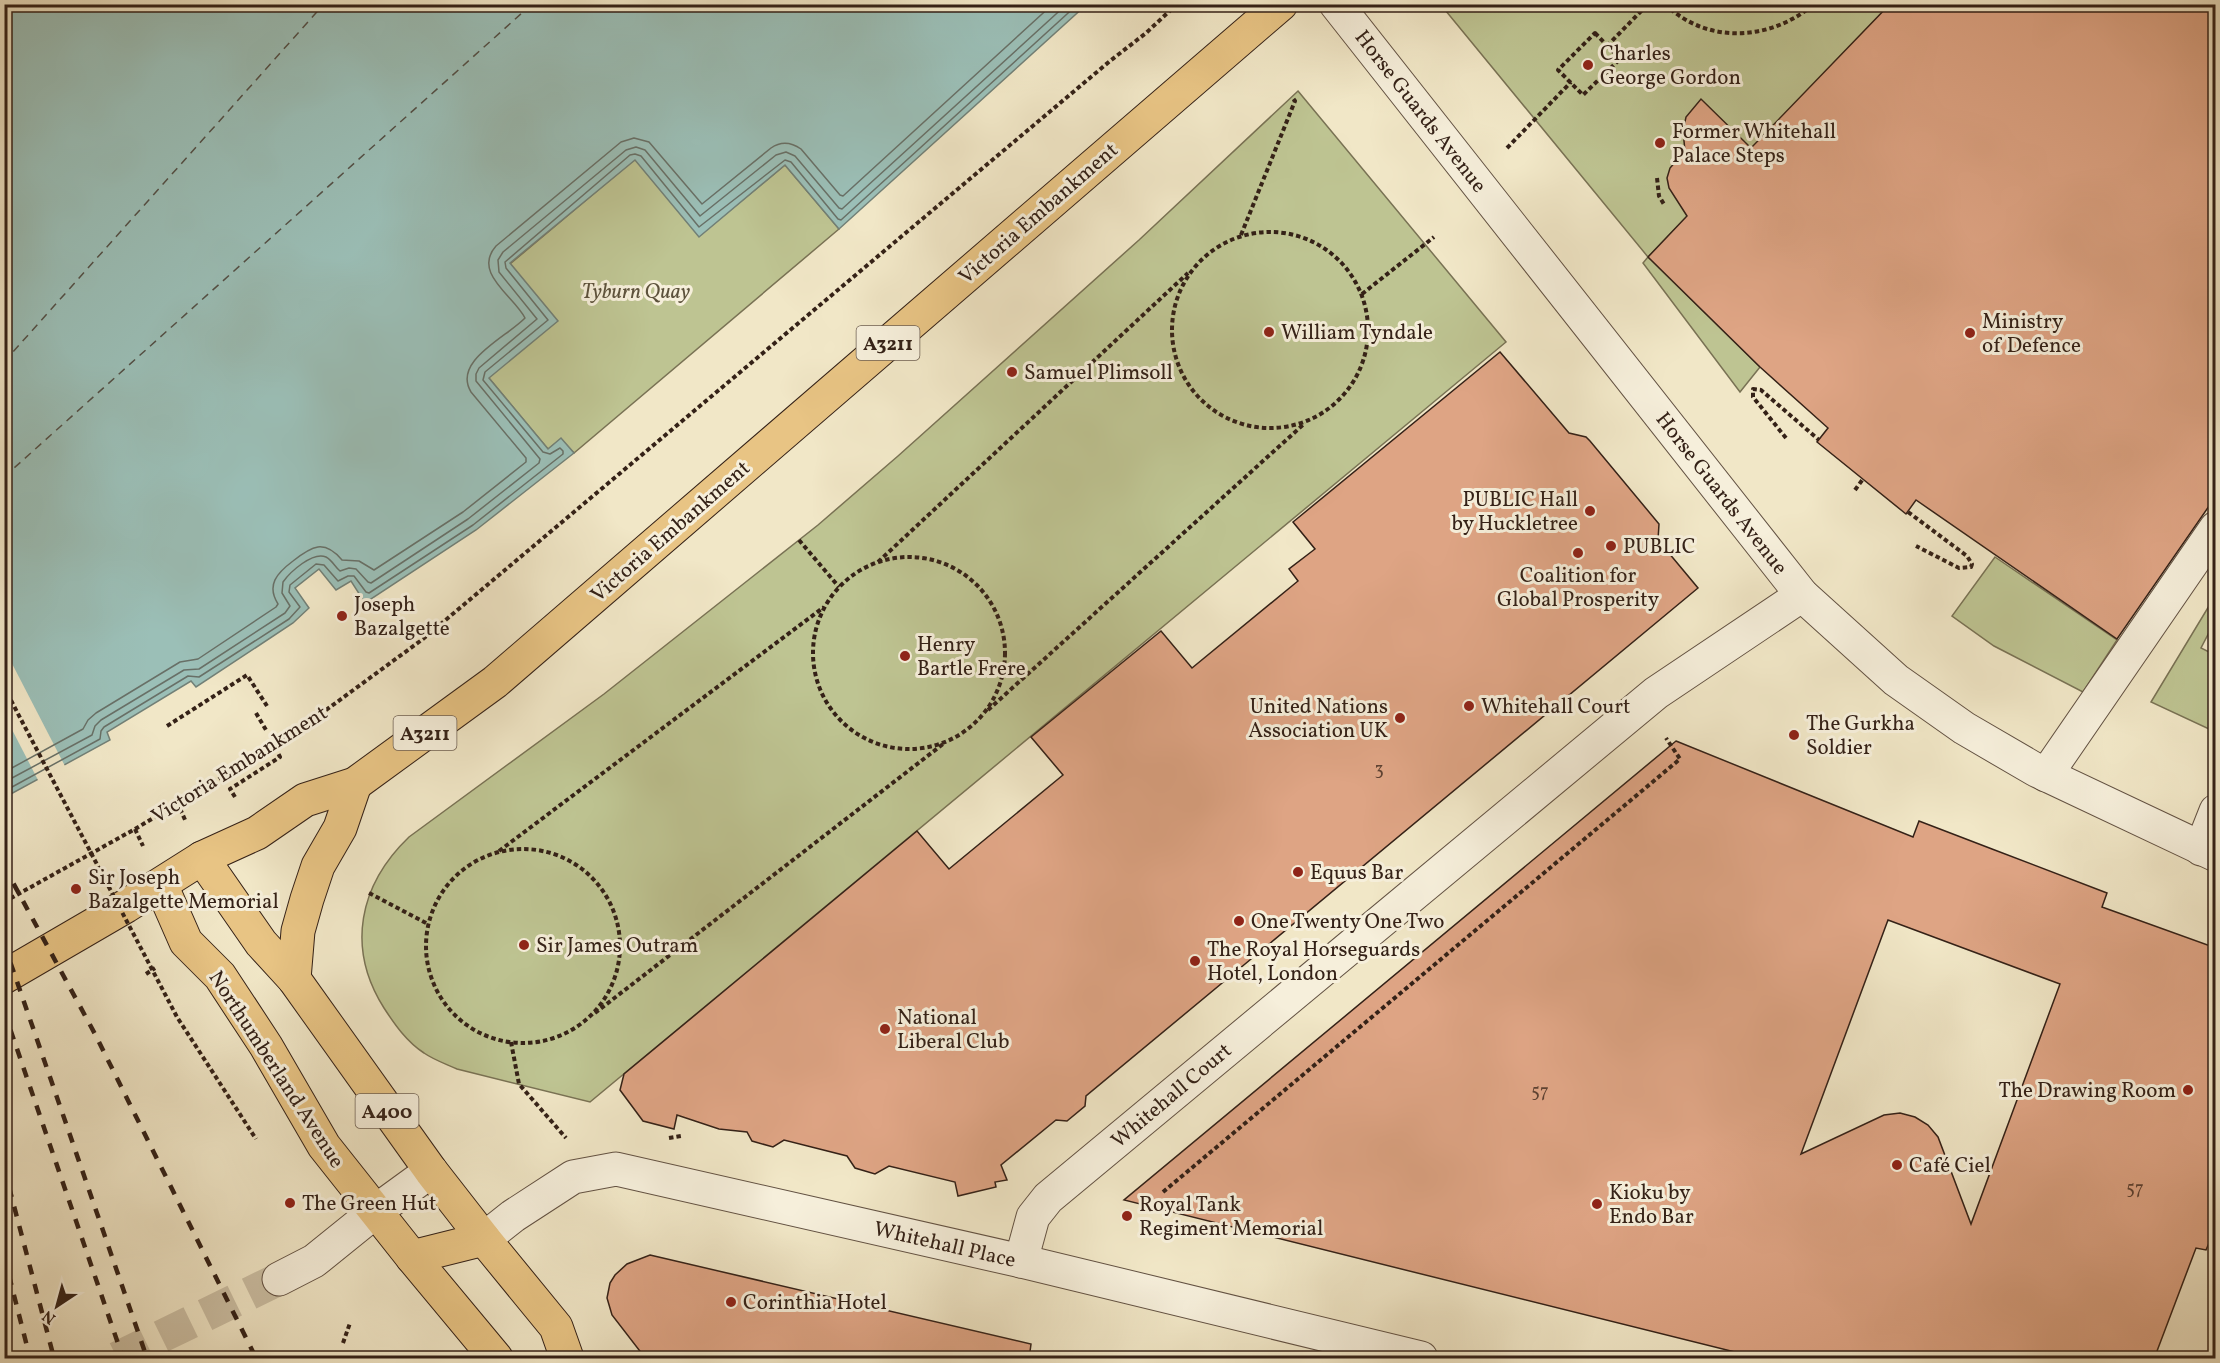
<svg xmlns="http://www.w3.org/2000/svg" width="2220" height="1363" font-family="Vollkorn,serif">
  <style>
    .green { fill: #bec492; stroke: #797254; stroke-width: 1.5 }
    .water { fill: #9bbfb7; stroke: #728077; stroke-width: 1.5 }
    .pier { fill: #f1e7c7 }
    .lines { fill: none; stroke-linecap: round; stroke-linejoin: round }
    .shore { stroke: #687067; stroke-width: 1.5 }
    .ferry { stroke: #535047; stroke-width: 1.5; stroke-dasharray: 8 6; stroke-linecap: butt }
    .building { fill: #dea484; stroke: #342117; stroke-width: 1.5; fill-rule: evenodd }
    .minor-tunnel { stroke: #cbbfa4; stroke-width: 33; stroke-dasharray: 33 16; stroke-linecap: butt }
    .minor-casing { stroke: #635243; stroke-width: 35 }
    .major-casing { stroke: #342117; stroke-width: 35 }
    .path { stroke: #342117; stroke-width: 4; stroke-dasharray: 4.5 3; stroke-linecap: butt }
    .minor { stroke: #f6efdb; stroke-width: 33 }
    .major { stroke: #e8c484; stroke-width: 33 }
    .rail { stroke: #342117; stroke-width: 4.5; stroke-dasharray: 10 10; stroke-linecap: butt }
    .path-bridge { stroke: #342117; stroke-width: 4; stroke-dasharray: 4.5 3; stroke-linecap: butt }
    .poi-dot { fill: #8f2418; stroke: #f6efdb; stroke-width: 2 }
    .labels { text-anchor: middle; stroke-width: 6; stroke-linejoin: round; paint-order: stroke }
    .number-label { font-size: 18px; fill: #5e4232 }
    .shield { fill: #f6efdb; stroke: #6e5f52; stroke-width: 1.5 }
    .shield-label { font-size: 20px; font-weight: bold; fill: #342117 }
    .poi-label { font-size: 21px; fill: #342117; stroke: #f6efdb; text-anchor: start }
    .street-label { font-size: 21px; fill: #342117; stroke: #f6efdb }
    .park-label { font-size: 21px; font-style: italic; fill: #5d523c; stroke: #f6efdb }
  </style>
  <rect width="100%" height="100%" fill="#f1e7c7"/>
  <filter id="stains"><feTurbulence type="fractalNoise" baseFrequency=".00333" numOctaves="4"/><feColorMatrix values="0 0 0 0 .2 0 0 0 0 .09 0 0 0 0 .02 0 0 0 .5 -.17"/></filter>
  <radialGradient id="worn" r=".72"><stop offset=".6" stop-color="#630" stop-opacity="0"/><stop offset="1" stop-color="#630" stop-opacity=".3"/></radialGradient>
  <g class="green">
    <path d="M 1441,5 L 1890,5 L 1648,257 L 1760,367 L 1740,392 L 1643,263 L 1648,257 Z"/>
    <path d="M 1298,91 L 1506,342 L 590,1102 L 457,1069 C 446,1064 434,1060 424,1053 C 407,1042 395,1025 384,1008 C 346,948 359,885 409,837 L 604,694 L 818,525 L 898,456 L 1139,240 Z"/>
    <path d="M 635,159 L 699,236 L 785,165 L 839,229 L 574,453 L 561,439 L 548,449 L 488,377 L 557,321 L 510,264 Z"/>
    <path d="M 1995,557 L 2117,640 L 2083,692 L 1994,646 L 1952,616 Z"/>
    <path d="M 2215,596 L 2215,621 L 2201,648 L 2215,655 L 2215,714 L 2209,729 L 2151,702 Z"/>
  </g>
  <path class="water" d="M 4,5 L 1086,5 L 839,229 L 785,165 L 699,237 L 635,160 L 510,263 L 558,321 L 489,378 L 548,449 L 561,438 L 574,453 L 476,530 L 365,603 L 351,581 L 336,590 L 319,569 L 295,588 L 309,608 L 293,623 L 196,687 L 191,681 L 107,732 L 110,740 L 9,795 L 4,787 Z"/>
  <path class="pier" d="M 5,650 L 66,768 L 39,782 L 5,716 Z"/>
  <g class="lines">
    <g class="shore">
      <path d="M 4,769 L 10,769 L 83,729 L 88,720 L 96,713 L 180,662 L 198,659 L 276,607 L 278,604 C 266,585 277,573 293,561 C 312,546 324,539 342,560 L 359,561 L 374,570 L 463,512 L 526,462 L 526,458 L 471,392 C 452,361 507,337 525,318 C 514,296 472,273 496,246 L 621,142 L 634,138 L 649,142 L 702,204 L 771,148 C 781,141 791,142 801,149 L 840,195 L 843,196 L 1053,4"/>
      <path d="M 4,778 L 12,778 L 92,735 L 95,726 L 101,720 L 184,670 L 199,669 L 285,613 L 290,606 L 282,593 L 283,582 C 290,572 313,551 326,557 C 332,560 335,567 340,571 L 349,568 L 356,569 L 368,582 L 371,583 L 468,519 L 539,463 L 540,459 L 476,381 L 476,374 L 479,368 L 537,319 L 499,272 L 498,260 L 503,252 L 626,150 L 636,147 L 645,150 L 700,216 L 776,155 L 786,152 L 795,156 L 839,208 L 842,209 L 1067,4"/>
      <path d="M 4,786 L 12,787 L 100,739 L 101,731 L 104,727 L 188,676 L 199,677 L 289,619 L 300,607 L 289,592 L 290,585 L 316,564 L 324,565 L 338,581 L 348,576 L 354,576 L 366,592 L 369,593 L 473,525 L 563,454 L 563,451 L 560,448 L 550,454 L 543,452 L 483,380 L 485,372 L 548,320 L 506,268 L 505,262 L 630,155 L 635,154 L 641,156 L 699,227 L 785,160 L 791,162 L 838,219 L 841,220 L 1078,4"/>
    </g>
    <g class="ferry">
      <path d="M 4,11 L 8,4"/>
      <path d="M 4,362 L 324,4"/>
      <path d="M 4,477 L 532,4"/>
    </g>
  </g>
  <g class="building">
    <path d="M 1890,4 L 2216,4 L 2216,496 L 2117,639 L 1916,500 L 1906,514 L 1817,442 L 1828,428 L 1760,367 L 1648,257 L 1687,216 L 1669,188 L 1667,178 L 1670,168 L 1685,151 L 1683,131 L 1686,117 L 1701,99 L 1751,148 Z"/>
    <path d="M 1500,352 L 1569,433 L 1586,437 L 1590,441 L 1659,524 L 1658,540 L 1698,588 L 1086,1096 L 1085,1106 L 1067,1121 L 1056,1120 L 1001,1165 L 1007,1180 L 995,1182 L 996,1187 L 958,1196 L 955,1182 L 889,1166 L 875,1174 L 855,1168 L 847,1156 L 784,1140 L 773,1147 L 752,1141 L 747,1132 L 719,1129 L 677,1115 L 674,1129 L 643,1121 L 620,1090 L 624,1074 L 917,831 L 949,869 L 1063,775 L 1031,737 L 1161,631 L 1192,668 L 1298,581 L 1289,569 L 1315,549 L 1293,522 Z"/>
    <path d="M 1676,741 L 1913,837 L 1919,821 L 1992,849 L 2107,893 L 2102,907 L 2216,948 L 2216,1227 L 2206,1250 L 2196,1248 L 2154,1359 L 1763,1359 L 1124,1200 ZM 1888,920 L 2060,984 L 1971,1224 L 1938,1137 L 1928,1125 L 1915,1117 L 1900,1113 L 1884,1115 L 1801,1154 Z"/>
    <path d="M 650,1255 L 1031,1344 L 1029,1359 L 646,1359 L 612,1315 L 607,1298 L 610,1283 L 615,1275 L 627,1264 Z"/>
  </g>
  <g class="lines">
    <path class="minor-tunnel" d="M 117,1358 L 279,1279"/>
    <g class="minor-casing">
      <g id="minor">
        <path d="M 1336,4 L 1802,595 L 1896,680 L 1964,728 L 2036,770 L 2216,855"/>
        <path d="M 2046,775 L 2216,528"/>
        <path d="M 2201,849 L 2216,811"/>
        <path d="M 484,1239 L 513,1216 L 573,1177 L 616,1169 L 1021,1261 L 1421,1358"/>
        <path d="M 1021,1261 L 1033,1217 L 1048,1198 L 1656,693 L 1802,595"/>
        <path d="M 279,1279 L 314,1261 L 376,1211 L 431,1171"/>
      </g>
    </g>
    <g class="major-casing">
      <g id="major">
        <path d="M 202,858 L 261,943 L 294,979 L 431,1171 L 484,1239 L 556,1327 L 567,1358"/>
        <path d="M 161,885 L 186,942 L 220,976 L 266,1046 L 324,1146 L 412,1257 L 496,1358"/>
        <path d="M 4,977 L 126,906 L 202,858 L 257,833 L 305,800 L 355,784 L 495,682 L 1281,4"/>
        <path d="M 294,979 L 298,931 L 307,899 L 318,866 L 340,828 L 355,784"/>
        <path d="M 412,1257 L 484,1239"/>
      </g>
    </g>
    <g class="path">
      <path d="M 1665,4 C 1707,45 1771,41 1814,4"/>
      <path d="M 1595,33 L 1620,59 L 1583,95 L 1558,70 Z"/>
      <path d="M 1607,46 L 1648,4"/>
      <path d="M 1507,148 L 1571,82"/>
      <path d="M 1657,178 L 1659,196 L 1665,206"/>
      <circle cx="1270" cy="330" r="98"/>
      <path d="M 1241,235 L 1295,101 L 1292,97"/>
      <path d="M 1362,294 L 1434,237"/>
      <path d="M 1786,438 L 1753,397 L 1753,389 L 1761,390 L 1819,440"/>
      <path d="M 1855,490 L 1863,479"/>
      <path d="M 1908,512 L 1967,556 L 1972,564 L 1971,567 L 1959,568 L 1916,546"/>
      <path d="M 799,540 L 839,587"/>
      <circle cx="909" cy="653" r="96"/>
      <path d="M 878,562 L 1188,273"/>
      <path d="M 988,710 L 1305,423"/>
      <path d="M 256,713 L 266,730"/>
      <path d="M 167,726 L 247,675 L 267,706"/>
      <path d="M 235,797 L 230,789 L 280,757 L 278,753"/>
      <path d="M 177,802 L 186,822"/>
      <path d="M 135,829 L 143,846"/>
      <circle cx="523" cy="946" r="97"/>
      <path d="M 499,851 L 824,607"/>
      <path d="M 369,893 L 428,924"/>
      <path d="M 4,902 L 135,829 L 292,735 L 423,639 L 1110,61 L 1146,33 L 1177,4"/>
      <path d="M 146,974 L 155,968"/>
      <path d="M 595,1013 L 943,744"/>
      <path d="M 511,1042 L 519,1084 L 566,1138"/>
      <path d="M 669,1138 L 681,1136"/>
      <path d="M 1163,1192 L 1680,759 L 1666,738"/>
      <path d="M 343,1343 L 350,1323"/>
    </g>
    <use href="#minor" class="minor"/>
    <use href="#major" class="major"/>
    <g class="rail">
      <path d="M 4,866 L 95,1034 L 256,1358"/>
      <path d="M 4,944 L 147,1358"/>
      <path d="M 4,1011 L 123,1358"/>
      <path d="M 4,1168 L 54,1358"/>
      <path d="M 4,1256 L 30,1358"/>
    </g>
    <path class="path-bridge" d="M 4,687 L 177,1017 L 256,1139"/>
  </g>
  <g class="poi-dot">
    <circle cx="1588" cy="65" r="6"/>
    <circle cx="1660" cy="143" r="6"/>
    <circle cx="1269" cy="332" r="6"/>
    <circle cx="1970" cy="333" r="6"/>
    <circle cx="1012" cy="372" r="6"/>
    <circle cx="1590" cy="511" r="6"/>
    <circle cx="1611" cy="546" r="6"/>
    <circle cx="1578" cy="553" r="6"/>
    <circle cx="342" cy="616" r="6"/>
    <circle cx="905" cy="656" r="6"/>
    <circle cx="1469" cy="706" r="6"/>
    <circle cx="1400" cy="718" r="6"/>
    <circle cx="1794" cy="735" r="6"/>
    <circle cx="1298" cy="872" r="6"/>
    <circle cx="76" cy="889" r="6"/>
    <circle cx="1239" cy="921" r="6"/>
    <circle cx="524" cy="945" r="6"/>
    <circle cx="1195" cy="961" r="6"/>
    <circle cx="885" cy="1029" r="6"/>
    <circle cx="2188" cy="1090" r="6"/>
    <circle cx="1897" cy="1165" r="6"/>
    <circle cx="290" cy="1203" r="6"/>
    <circle cx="1597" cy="1204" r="6"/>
    <circle cx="1127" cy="1216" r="6"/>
    <circle cx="731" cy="1302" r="6"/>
  </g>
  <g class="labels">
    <g class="number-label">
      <text x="1379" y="775">3</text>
      <text x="1540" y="1097">57</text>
      <text x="2135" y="1194">57</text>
    </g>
    <g class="shield">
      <rect x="856.5" y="326" width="63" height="34" rx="4.5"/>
      <rect x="393.5" y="716" width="63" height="34" rx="4.5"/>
      <rect x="355.5" y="1094" width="63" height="34" rx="4.5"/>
    </g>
    <g class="shield-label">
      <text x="888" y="350">A3211</text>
      <text x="425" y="740">A3211</text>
      <text x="387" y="1118">A400</text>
    </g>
    <g class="poi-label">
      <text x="1600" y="60">Charles<tspan x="1600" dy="24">George Gordon</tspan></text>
      <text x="1672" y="138">Former Whitehall<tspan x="1672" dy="24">Palace Steps</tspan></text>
      <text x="1982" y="328">Ministry<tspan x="1982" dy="24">of Defence</tspan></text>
      <text x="1281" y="339">William Tyndale</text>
      <text x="1024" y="379">Samuel Plimsoll</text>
      <text x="1578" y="506" text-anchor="end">PUBLIC Hall<tspan x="1578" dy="24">by Huckletree</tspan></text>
      <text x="1623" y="553">PUBLIC</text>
      <text x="1578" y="582" text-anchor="middle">Coalition for<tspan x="1578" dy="24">Global Prosperity</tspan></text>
      <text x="354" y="611">Joseph<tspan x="354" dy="24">Bazalgette</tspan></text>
      <text x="917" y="651">Henry<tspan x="917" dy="24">Bartle Frere</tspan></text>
      <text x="1388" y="713" text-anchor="end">United Nations<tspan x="1388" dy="24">Association UK</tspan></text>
      <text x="1481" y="713">Whitehall Court</text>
      <text x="1806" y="730">The Gurkha<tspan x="1806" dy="24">Soldier</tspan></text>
      <text x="1310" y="879">Equus Bar</text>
      <text x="88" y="884">Sir Joseph<tspan x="88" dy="24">Bazalgette Memorial</tspan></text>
      <text x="1251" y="928">One Twenty One Two</text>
      <text x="536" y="952">Sir James Outram</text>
      <text x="1207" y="956">The Royal Horseguards<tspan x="1207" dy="24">Hotel, London</tspan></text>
      <text x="897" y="1024">National<tspan x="897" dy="24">Liberal Club</tspan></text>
      <text x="2176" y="1097" text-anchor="end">The Drawing Room</text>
      <text x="1909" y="1172">Café Ciel</text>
      <text x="1609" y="1199">Kioku by<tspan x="1609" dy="24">Endo Bar</tspan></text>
      <text x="302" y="1210">The Green Hut</text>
      <text x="1139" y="1211">Royal Tank<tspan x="1139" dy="24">Regiment Memorial</tspan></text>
      <text x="743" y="1309">Corinthia Hotel</text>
    </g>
    <g class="street-label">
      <text transform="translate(1421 111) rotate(52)" y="7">Horse Guards Avenue</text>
      <text transform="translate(1038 213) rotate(-41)" y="7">Victoria Embankment</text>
      <text transform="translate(1722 493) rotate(52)" y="7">Horse Guards Avenue</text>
      <text transform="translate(670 531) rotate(-41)" y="7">Victoria Embankment</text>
      <text transform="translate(239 764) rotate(-32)" y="7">Victoria Embankment</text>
      <text transform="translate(277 1069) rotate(57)" y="7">Northumberland Avenue</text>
      <text transform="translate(1171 1095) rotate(-40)" y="7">Whitehall Court</text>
      <text transform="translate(945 1244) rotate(13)" y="7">Whitehall Place</text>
    </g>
    <g class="park-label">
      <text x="636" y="298">Tyburn Quay</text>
    </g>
  </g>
  <rect width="2220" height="1363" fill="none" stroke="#f1e7c7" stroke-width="24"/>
  <rect x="6" y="6" width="2208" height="1351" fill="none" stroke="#342117" stroke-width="3"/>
  <rect x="12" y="12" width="2196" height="1339" fill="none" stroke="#342117" stroke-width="1.5"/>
  <g transform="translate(57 1306) rotate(216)" stroke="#f6efdb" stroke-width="4.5" paint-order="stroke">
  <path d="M0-4.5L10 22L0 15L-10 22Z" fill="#342117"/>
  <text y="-9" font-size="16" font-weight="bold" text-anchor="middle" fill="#342117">N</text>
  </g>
  <rect width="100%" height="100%" filter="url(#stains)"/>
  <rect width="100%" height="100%" fill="url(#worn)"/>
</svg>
